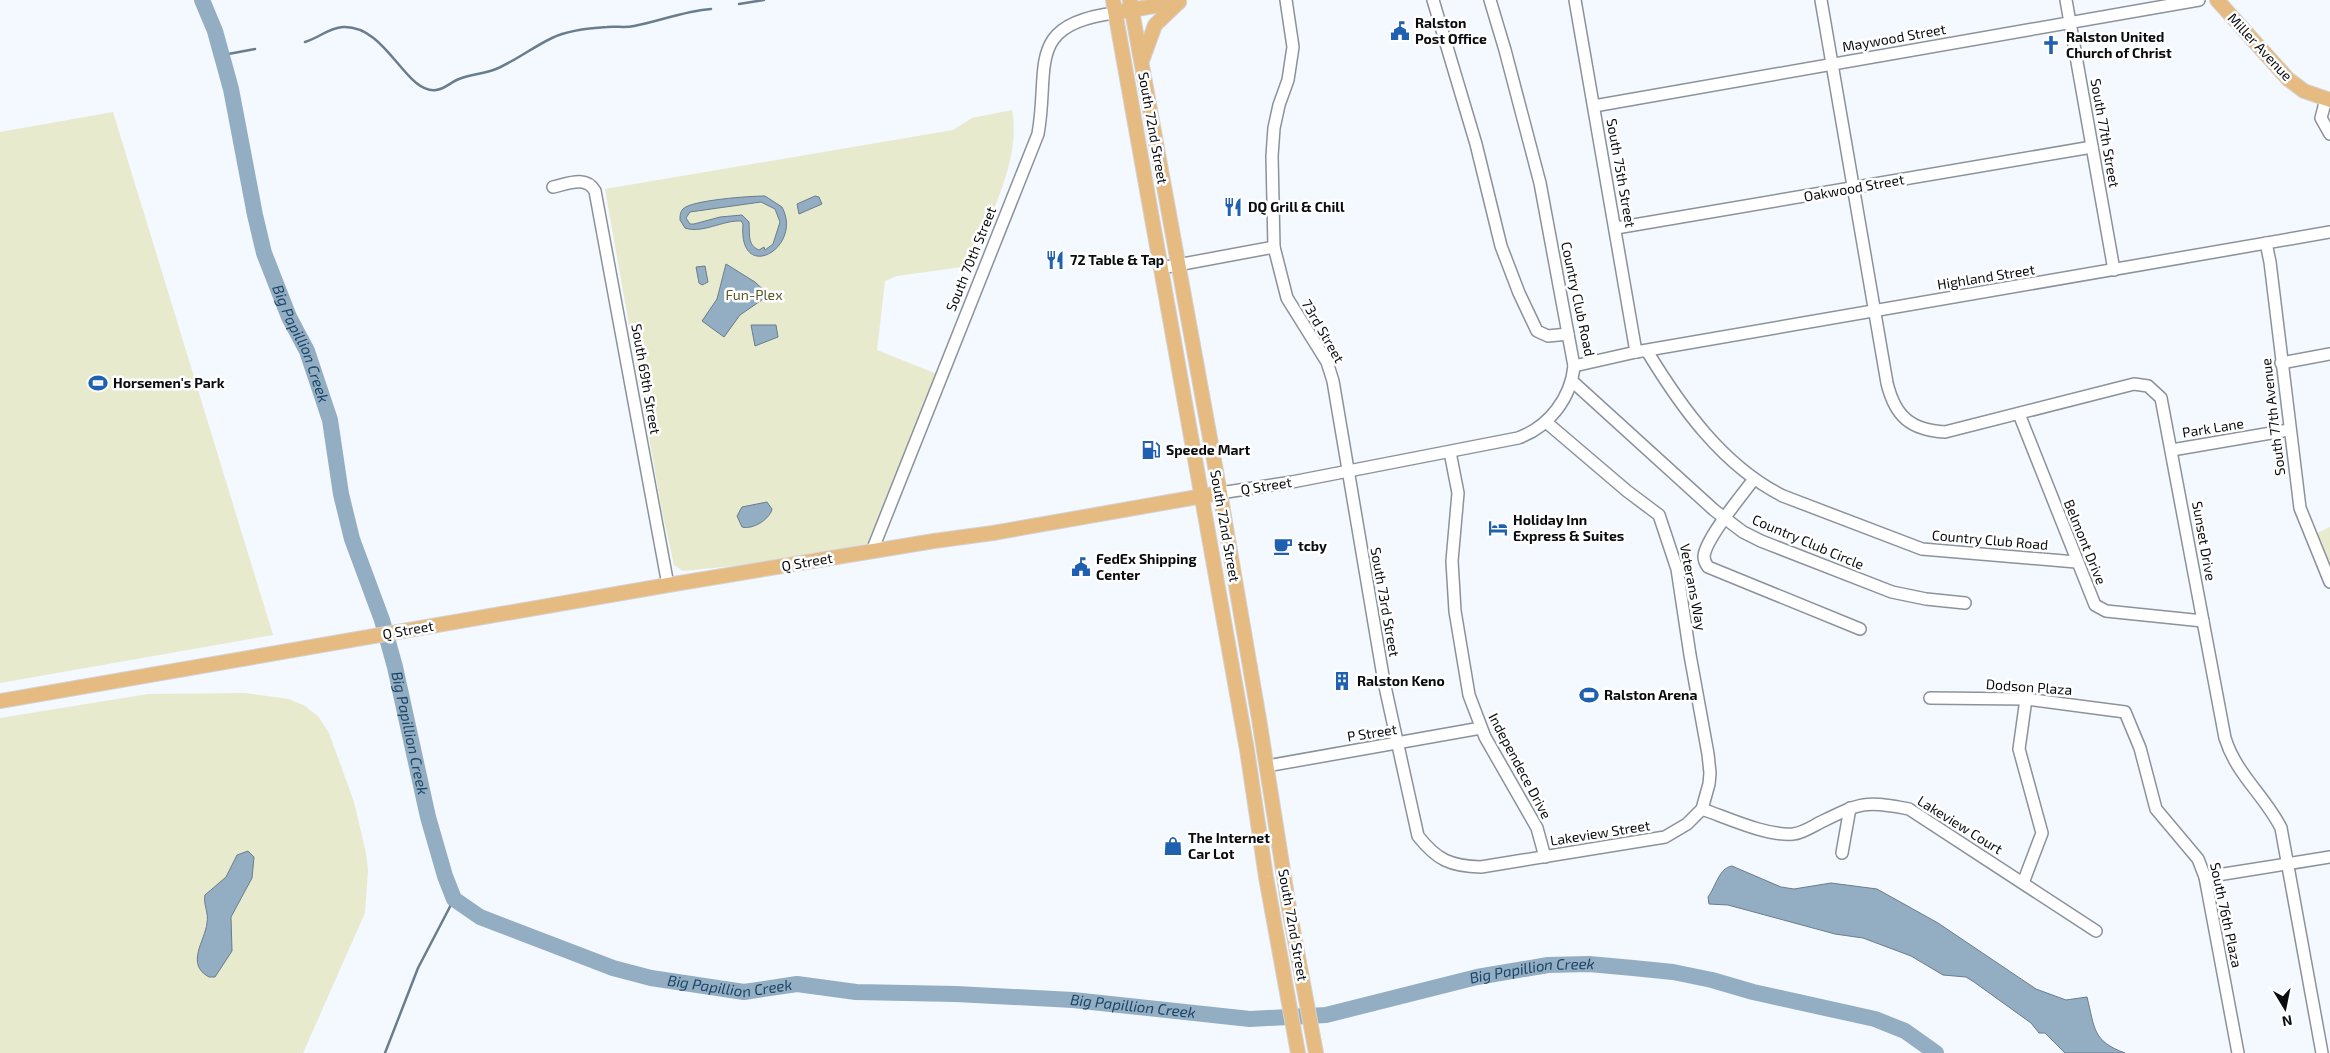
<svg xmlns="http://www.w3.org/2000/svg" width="2330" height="1053" font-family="'Exo 2',sans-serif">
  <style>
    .green { fill: #e7eacd }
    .water { fill: #93adc3; stroke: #6a7d8d; fill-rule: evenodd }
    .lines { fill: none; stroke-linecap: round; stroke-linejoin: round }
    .stream { stroke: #6a7d8d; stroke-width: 2.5 }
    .river { stroke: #93adc3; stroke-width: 16 }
    .minor-casing { stroke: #8c929b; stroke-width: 14 }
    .major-casing { stroke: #d3d3d4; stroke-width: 16 }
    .minor { stroke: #fff; stroke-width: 11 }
    .major { stroke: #e5bb81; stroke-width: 14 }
    .labels { text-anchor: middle; stroke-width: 5; stroke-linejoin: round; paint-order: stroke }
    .poi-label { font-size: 14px; font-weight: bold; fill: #0a0c0f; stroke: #fff; text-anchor: start }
    .street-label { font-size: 14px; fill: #0a0c0f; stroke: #fff }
    .park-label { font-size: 14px; fill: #545926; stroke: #fff }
    .water-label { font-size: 15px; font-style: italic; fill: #1a4566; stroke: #fff }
  </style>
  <rect width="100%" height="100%" fill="#f4f8ff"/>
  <g class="green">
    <path d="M 1012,110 C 1022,161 988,219 969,266 L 897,276 L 885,281 L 877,350 L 937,374 L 870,543 L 765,563 L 683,571 L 674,565 L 662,511 L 605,189 L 953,130 L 972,118 Z"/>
    <path d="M 113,112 L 273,635 L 0,683 L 0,132 Z"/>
    <path d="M 2330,527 L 2330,567 L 2315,534 Z"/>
    <path d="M 245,693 L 289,699 L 305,706 L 318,716 L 329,733 L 354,802 L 366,853 L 368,870 L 365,913 L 303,1053 L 0,1053 L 0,718 L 148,694 Z"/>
  </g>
  <g class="water">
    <path d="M 765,196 L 782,207 C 804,248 738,285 743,224 L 741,221 C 723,220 702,234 685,228 L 680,220 C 680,216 680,212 683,209 C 691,200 751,196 765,196 ZM 761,202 L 775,209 L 780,222 L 773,244 L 765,250 L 764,247 L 759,250 C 747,245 750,234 749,222 L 742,215 L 720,217 L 694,224 L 690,224 L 686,218 L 690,212 Z"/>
    <path d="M 815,196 L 819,197 L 822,204 L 799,214 L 797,204 Z"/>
    <path d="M 726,264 L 755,282 L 769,295 L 740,315 L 724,337 L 702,321 L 717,299 Z"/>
    <path d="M 705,266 L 708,282 L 702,285 L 699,283 L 696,267 Z"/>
    <path d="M 751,325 L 776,325 L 778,337 L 755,346 Z"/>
    <path d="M 767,502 L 772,509 C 770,519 753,530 742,527 L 737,516 L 742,507 Z"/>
    <path d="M 248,851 L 254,857 L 252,878 L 231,917 L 232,951 L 215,977 L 209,977 C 185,964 205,941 207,923 C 209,913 203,904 205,895 L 226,877 L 237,855 Z"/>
    <path d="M 1732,866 L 1781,887 L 1794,889 L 1831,883 L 1877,889 L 1938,923 L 2036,989 L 2066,1000 L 2087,997 C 2095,1028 2092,1041 2125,1053 L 2065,1053 L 2045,1033 L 2039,1033 L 2031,1023 L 1974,982 L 1966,977 L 1943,975 L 1911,956 L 1863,938 L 1835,934 L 1728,905 L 1709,904 L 1708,897 C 1716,886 1719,868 1732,866 Z"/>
  </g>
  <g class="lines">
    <g class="stream">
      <path d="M 739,4 L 764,0"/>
      <path d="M 305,42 C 319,38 328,28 343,27 C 387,25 405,94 436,90 C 445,89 451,82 459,79 C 471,74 484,74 496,69 C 515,61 533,47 552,38 C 568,30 590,28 607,27 C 616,26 625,28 634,26 C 660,21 684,11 711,9"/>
      <path d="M 223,55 L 255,49"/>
      <path d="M 385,1053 L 418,968 L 454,899"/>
    </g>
    <path class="river" id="s1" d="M 202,0 L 215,31 L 231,89 L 255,215 L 264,253 L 289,317 L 307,351 L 330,420 L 341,494 L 352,539 L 382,620 L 395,667 L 428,817 L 445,876 L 454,899 L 480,917 L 613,968 L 651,978 L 744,992 L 797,984 L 856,992 L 956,994 L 1073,1000 L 1250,1019 L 1326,1015 L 1477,977 L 1548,965 L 1589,964 L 1633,968 L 1673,972 L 1712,980 L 1753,992 L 1875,1019 L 1905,1031 L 1936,1053"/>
    <g class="minor-casing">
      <g id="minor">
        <path d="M 1286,0 L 1293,47 L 1288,80 L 1279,105 L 1274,128 L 1272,156 L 1274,247 L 1287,298 L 1327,362 L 1333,381 L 1384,682 L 1418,836 C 1437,860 1450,866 1481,867 L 1665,837 L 1687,824 L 1702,809 L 1709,784 L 1710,773 L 1708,754 L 1690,655 L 1677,569 L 1659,515 L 1627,491 L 1546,422"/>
        <path d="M 1433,0 L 1476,144 L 1501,246 L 1519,293 L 1537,331 L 1548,336 L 1568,334"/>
        <path d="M 1575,0 L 1636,352"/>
        <path d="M 1821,0 L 1887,383 C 1895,416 1910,430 1945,432 L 2134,384 L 2148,386 L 2161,398 L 2225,738 C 2236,774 2265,796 2281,828 L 2322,1053"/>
        <path d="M 2066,0 L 2114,270"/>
        <path d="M 2326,99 L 2321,118 L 2330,134"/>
        <path d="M 1594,106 L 2199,0"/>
        <path d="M 553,187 C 567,184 586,175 595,191 L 668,585"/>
        <path d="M 1616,228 L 2092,147"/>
        <path d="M 2266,243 L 2270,262 L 2300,508 L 2330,582"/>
        <path d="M 1161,268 L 1274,247"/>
        <path d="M 1647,351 C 1681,407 1723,466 1783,496 L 1922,549 L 2076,562"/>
        <path d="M 2281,363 L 2330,354"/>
        <path d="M 1574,366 L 1636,352 L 2330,232"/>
        <path d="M 1572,381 L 1714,510 L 1743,532 L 1761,541 L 1892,592 L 1926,599 L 1965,603"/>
        <path d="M 2019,414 L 2095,605 L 2106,611 L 2203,621"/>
        <path d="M 2172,450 L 2289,430"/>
        <path d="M 1450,452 L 1458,493 L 1452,561 L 1455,611 L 1469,695 L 1485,737 L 1537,828 L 1545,857"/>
        <path d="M 1754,479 C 1742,495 1706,538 1704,556 C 1704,560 1705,563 1708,567 L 1860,629"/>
        <path d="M 1220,493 L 1292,482 L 1518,438 C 1549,427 1571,398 1574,366 L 1540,183 L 1505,50 L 1490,0"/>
        <path d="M 872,551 L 1038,134 C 1050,68 1024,24 1115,13"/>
        <path d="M 1930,698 L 2026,699 L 2125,712 L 2140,748 L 2156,809 L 2198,859 L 2205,877 L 2238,1053"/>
        <path d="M 1267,766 L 1481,728"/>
        <path d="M 1702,809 C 1728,818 1766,836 1793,834 C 1803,833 1813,826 1821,822 C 1860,803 1865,800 1909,809 L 2096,931"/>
        <path d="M 1842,853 L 1850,808"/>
        <path d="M 2205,877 L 2330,857"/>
        <path d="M 2023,883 L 2042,833 L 2019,749 L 2026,699"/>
      </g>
    </g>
    <g class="major-casing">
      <g id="major">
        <path d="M 1113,0 L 1247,750 L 1266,877 L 1298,1053"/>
        <path d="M 1130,0 L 1220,493 L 1259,719 L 1289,908 L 1316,1053"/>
        <path d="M 2217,0 L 2288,79 L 2304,91 L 2330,100"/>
        <path d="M 1124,11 L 1179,2"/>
        <path d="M 1143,58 L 1155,25 L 1179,2"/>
        <path d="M 0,701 L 668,585 L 934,541 L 993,533 L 1220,493"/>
      </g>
    </g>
    <use href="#minor" class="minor"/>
    <use href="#major" class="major"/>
  </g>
  <defs>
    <g id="civic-bare" transform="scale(1.5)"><path d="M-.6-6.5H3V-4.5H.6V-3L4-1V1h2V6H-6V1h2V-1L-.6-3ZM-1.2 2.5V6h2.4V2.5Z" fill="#1f60b1" stroke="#fff" stroke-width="2.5" paint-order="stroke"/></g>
    <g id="church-bare" transform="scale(1.5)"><path d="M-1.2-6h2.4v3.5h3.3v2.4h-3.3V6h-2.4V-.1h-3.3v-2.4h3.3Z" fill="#1f60b1" stroke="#fff" stroke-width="2.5" paint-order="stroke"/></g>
    <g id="restaurant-bare" transform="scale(1.5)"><path d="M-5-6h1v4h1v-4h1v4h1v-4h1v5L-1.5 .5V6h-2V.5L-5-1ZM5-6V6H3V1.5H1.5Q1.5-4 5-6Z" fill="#1f60b1" stroke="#fff" stroke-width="2.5" paint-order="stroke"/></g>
    <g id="stadium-bare" transform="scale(1.5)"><path d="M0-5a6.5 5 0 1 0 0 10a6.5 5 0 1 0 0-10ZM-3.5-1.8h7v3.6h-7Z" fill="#1f60b1" stroke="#fff" stroke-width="2.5" paint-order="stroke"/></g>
    <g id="fuel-bare" transform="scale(1.5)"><path d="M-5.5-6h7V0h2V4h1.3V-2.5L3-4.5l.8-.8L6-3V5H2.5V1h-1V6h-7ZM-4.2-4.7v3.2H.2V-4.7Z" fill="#1f60b1" stroke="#fff" stroke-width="2.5" paint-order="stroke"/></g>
    <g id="hotel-bare" transform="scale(1.5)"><path d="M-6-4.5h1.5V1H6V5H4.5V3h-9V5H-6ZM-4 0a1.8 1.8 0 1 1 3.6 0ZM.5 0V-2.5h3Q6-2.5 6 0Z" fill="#1f60b1" stroke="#fff" stroke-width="2.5" paint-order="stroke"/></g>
    <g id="cafe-bare" transform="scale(1.5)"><path d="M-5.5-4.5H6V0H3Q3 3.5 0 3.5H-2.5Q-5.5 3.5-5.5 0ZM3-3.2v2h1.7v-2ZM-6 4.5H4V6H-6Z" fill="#1f60b1" stroke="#fff" stroke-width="2.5" paint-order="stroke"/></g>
    <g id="building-bare" transform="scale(1.5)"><path d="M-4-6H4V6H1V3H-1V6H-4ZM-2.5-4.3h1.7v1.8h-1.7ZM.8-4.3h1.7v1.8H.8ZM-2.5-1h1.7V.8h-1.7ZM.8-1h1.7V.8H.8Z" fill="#1f60b1" stroke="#fff" stroke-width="2.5" paint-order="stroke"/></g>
    <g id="shop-bare" transform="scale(1.5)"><path d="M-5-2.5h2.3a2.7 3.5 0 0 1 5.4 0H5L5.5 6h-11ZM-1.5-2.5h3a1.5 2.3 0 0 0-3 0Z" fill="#1f60b1" stroke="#fff" stroke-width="2.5" paint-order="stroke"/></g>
  </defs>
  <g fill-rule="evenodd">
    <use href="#civic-bare" x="1400" y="31"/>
    <use href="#church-bare" x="2051" y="45"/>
    <use href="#restaurant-bare" x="1233" y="207"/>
    <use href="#restaurant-bare" x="1055" y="260"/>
    <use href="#stadium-bare" x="98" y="383"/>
    <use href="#fuel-bare" x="1151" y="450"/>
    <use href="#hotel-bare" x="1498" y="528"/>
    <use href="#cafe-bare" x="1283" y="546"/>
    <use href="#civic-bare" x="1081" y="567"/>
    <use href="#building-bare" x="1342" y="681"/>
    <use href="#stadium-bare" x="1589" y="695"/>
    <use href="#shop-bare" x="1173" y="846"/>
  </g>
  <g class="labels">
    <g class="poi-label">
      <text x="1415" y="28">Ralston<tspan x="1415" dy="16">Post Office</tspan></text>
      <text x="2066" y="42">Ralston United<tspan x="2066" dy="16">Church of Christ</tspan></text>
      <text x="1248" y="212">DQ Grill &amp; Chill</text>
      <text x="1070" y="265">72 Table &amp; Tap</text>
      <text x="113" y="388">Horsemen's Park</text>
      <text x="1166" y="455">Speede Mart</text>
      <text x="1513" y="525">Holiday Inn<tspan x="1513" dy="16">Express &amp; Suites</tspan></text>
      <text x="1298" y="551">tcby</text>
      <text x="1096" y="564">FedEx Shipping<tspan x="1096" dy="16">Center</tspan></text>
      <text x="1357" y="686">Ralston Keno</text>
      <text x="1604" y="700">Ralston Arena</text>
      <text x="1188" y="843">The Internet<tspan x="1188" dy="16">Car Lot</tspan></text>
    </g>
    <g class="street-label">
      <text transform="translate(1894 38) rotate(-10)" y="5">Maywood Street</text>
      <text transform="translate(2260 47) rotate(47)" y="5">Miller Avenue</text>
      <text transform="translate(1153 128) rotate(80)" y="5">South 72nd Street</text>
      <text transform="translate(2105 133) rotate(80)" y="5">South 77th Street</text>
      <text transform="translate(1621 173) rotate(80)" y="5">South 75th Street</text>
      <text transform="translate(1854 188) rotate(-10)" y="5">Oakwood Street</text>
      <text transform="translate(971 259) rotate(-68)" y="5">South 70th Street</text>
      <text transform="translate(1986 277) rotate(-9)" y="5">Highland Street</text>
      <text transform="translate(1578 299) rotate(78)" y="5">Country Club Road</text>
      <text transform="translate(1323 331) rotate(60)" y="5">73rd Street</text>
      <text transform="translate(646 379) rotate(80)" y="5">South 69th Street</text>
      <text transform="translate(2273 417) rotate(-97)" y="5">South 77th Avenue</text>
      <text transform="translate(2213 428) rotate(-9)" y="5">Park Lane</text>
      <text transform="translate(1266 486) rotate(-9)" y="5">Q Street</text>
      <text transform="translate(1225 526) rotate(80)" y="5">South 72nd Street</text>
      <text transform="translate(1990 540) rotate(5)" y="5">Country Club Road</text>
      <text transform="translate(2204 541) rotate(80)" y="5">Sunset Drive</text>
      <text transform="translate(1808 542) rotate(23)" y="5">Country Club Circle</text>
      <text transform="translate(2085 542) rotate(68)" y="5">Belmont Drive</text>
      <text transform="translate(807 562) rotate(-10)" y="5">Q Street</text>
      <text transform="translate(1693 587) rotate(79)" y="5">Veterans Way</text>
      <text transform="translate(1385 602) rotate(80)" y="5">South 73rd Street</text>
      <text transform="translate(408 630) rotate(-10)" y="5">Q Street</text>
      <text transform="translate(2029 687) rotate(4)" y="5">Dodson Plaza</text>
      <text transform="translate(1372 733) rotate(-9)" y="5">P Street</text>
      <text transform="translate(1520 766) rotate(62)" y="5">Independece Drive</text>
      <text transform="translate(1960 825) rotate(32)" y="5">Lakeview Court</text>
      <text transform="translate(1600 833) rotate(-9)" y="5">Lakeview Street</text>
      <text transform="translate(2226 915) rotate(78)" y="5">South 76th Plaza</text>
      <text transform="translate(1293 925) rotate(80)" y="5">South 72nd Street</text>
    </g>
    <g class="park-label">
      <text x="754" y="300">Fun-Plex</text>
    </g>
    <g class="water-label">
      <text dy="5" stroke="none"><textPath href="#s1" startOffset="359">Big Papillion Creek</textPath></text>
      <text dy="5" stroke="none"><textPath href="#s1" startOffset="765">Big Papillion Creek</textPath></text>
      <text dy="5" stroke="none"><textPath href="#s1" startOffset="2040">Big Papillion Creek</textPath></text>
      <text dy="5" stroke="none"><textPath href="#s1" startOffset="1230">Big Papillion Creek</textPath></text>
      <text dy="5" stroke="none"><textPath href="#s1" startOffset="1635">Big Papillion Creek</textPath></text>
    </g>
  </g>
  <g transform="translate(2285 1008) rotate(170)" stroke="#ffffff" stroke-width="4" paint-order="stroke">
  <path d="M0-4L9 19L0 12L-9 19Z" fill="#0a0c0f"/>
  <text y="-8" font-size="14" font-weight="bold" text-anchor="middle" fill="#0a0c0f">N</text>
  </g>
</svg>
